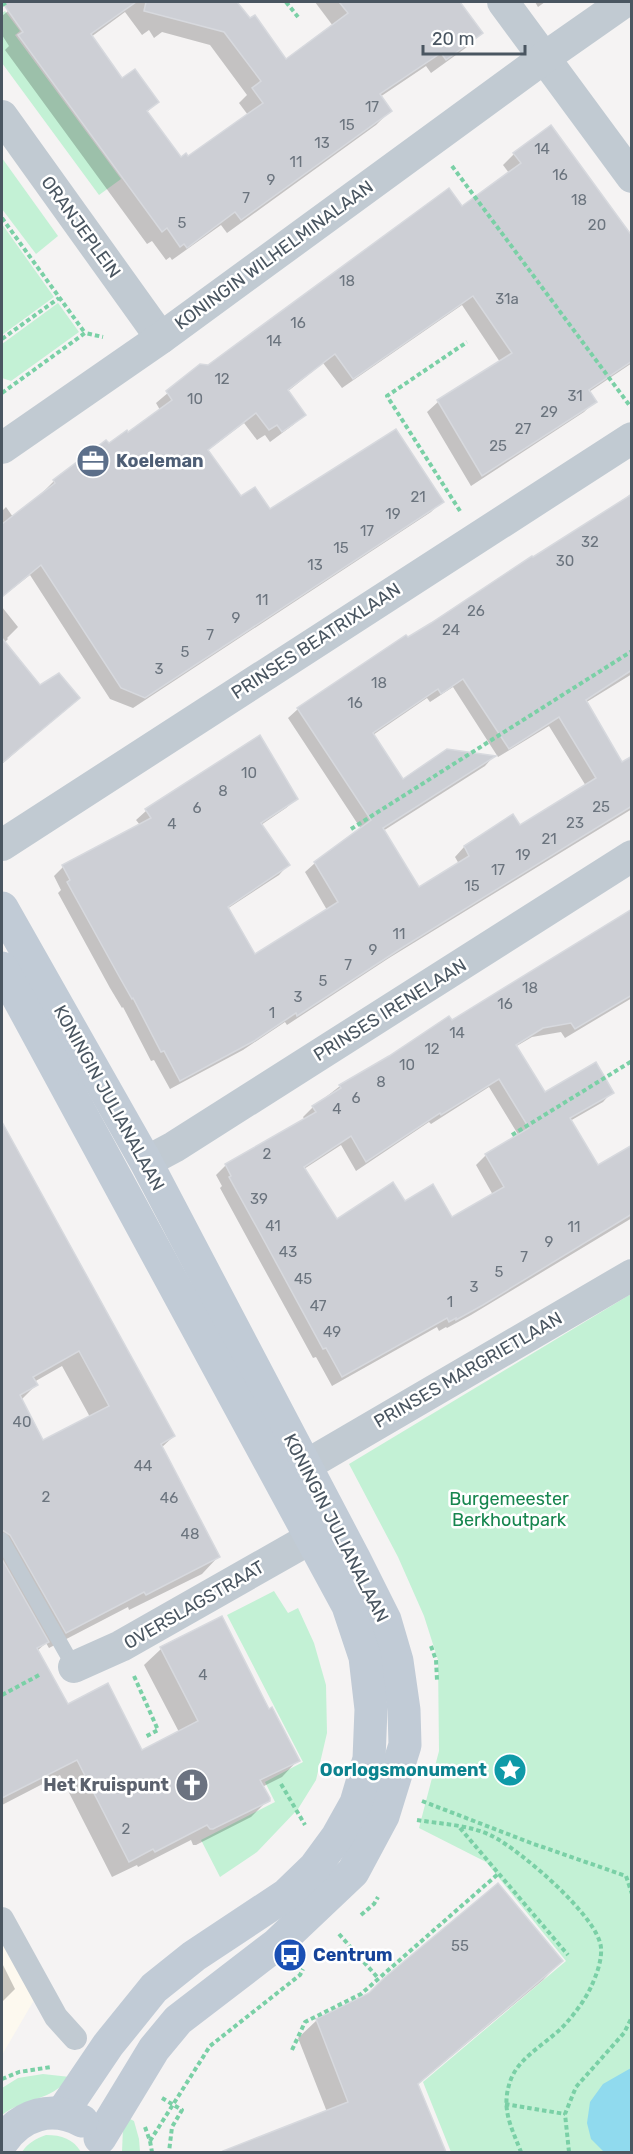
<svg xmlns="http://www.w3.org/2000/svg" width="633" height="2154" font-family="Rubik,sans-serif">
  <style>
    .commercial { fill: #fdf9ef }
    .green { fill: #c3f1d5 }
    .water { fill: #90daee }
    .shadow { fill: #0003; fill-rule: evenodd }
    .building { fill: #cdcfd5; stroke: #d7d9de; stroke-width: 1.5; fill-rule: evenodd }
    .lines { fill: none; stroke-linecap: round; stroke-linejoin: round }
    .path { stroke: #7ad0a6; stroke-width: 4; stroke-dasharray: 4.5 3; stroke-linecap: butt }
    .service { stroke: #c1cad2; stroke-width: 15 }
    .pedestrian { stroke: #c1cad2; stroke-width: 24 }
    .minor { stroke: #c1cad2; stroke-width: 32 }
    .secondary { stroke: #c1cbd6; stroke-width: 33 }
    .labels { text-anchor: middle; stroke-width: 5; stroke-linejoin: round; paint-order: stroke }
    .number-label { font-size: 15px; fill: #6b747e }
    .street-label { font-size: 18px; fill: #4a5661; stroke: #fff }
    .service-label { font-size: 18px; font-weight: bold; fill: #4e5e75; stroke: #fff; text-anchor: start }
    .park-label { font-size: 18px; fill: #17864f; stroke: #fff }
    .culture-label { font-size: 18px; font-weight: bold; fill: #0d838f; stroke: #fff; text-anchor: end }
    .worship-label { font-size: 18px; font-weight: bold; fill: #5b616d; stroke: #fff; text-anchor: end }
    .transit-label { font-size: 18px; font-weight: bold; fill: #164399; stroke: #fff; text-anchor: start }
  </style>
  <rect width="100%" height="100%" fill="#f5f3f3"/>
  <path class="commercial" d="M 2,1918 L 37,1995 L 2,2055 Z"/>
  <g class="green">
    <path d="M 5,11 L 20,31 L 15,35 L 121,179 L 99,195 L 2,63 L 2,13 Z"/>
    <path d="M 2,158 L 58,236 L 36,254 L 2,209 Z"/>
    <path d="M 2,224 L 54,297 L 2,335 Z"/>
    <path d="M 58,303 L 79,332 L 11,381 L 2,378 L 2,344 Z"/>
    <path d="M 631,1294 L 631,2152 L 451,2152 L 423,2082 L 566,1961 L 486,1862 L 419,1828 L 439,1751 L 438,1660 L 424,1616 L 398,1557 L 349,1464 Z"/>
    <path d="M 274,1591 L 288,1613 L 298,1608 L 314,1643 L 326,1685 L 327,1733 L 316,1780 L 298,1809 L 257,1852 L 220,1877 L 201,1840 L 275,1802 L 265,1782 L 303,1762 L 227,1615 Z"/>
    <path d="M 43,2074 L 70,2077 C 49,2103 27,2096 2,2115 L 2,2088 L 18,2078 Z"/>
    <path d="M 128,2118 L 134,2121 L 139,2139 L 140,2152 L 122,2152 L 123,2128 Z"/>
    <path d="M 46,2135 C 62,2135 73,2139 81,2152 L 22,2152 C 28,2143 35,2139 46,2135 Z"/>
  </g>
  <path class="water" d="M 631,2068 L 631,2152 L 604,2152 L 591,2139 L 587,2123 L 590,2102 L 603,2084 Z"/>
  <g class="shadow">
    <path d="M 19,2 L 235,2 L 249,21 L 286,61 L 333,26 L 315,2 L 458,2 L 481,33 L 467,47 L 431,73 L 426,66 L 380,97 L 390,111 L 376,125 L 227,233 L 221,225 L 172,260 L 170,257 L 166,260 L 152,241 L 147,244 L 5,50 L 9,46 L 2,35 L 2,16 ZM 125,12 L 142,35 L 149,30 L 154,38 L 162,32 L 210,45 L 247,95 L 239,103 L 248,115 L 188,158 L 181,159 L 146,113 L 157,102 L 122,80 L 91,37 Z"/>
    <path d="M 535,2 L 545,2 L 538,7 Z"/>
    <path d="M 514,154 L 632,239 L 632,363 L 589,392 L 595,401 L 584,412 L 471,486 L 427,412 L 438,402 L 500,362 L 462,305 L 342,388 L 323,363 L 287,392 L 304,415 L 293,425 L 270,442 L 265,435 L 257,440 L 244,423 L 207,451 L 241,499 L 269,511 L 442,501 L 431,512 L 133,708 L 110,699 L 30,575 L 2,597 L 2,511 L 6,507 L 13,517 L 44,493 L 43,492 L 54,481 L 128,434 L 160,410 L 156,403 L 201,365 L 209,366 L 462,208 L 509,173 L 503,165 Z"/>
    <path d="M 632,493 L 632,674 L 585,703 L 622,764 L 632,758 L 632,809 L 389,958 L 287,1025 L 285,1022 L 243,1050 L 170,1089 L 154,1060 L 151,1061 L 123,1007 L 122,1008 L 110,988 L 58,893 L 61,890 L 54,876 L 63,867 L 140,825 L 136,820 L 146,811 L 296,799 L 286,808 L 261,825 L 288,865 L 279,875 L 227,909 L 254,956 L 327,910 L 305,872 L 315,863 L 361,829 L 288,718 L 298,709 L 614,507 ZM 453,687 L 498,757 L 549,726 L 586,786 L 519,827 L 464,847 L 455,857 L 459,864 L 419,890 L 383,831 L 485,766 L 493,757 L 402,781 L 373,735 L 427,698 L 430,702 Z"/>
    <path d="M 2,607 L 18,627 L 7,638 L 8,639 L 4,643 L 40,687 L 78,698 L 2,764 Z"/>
    <path d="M 632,910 L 632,998 L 565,1038 L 561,1032 L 532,1037 L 515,1047 L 545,1094 L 612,1092 L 603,1102 L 570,1121 L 598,1167 L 632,1148 L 632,1218 L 471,1315 L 447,1328 L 446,1327 L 439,1331 L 437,1327 L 332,1386 L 316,1357 L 313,1358 L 251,1245 L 220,1188 L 222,1186 L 216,1175 L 226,1165 L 305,1120 L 303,1117 L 313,1107 L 340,1086 L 451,1022 ZM 489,1087 L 519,1136 L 486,1155 L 476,1165 L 493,1195 L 452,1219 L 405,1203 L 336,1221 L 304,1169 L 341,1145 L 356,1171 L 429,1122 L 431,1124 Z"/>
    <path d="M 2,1124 L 174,1436 L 161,1448 L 218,1557 L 202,1574 L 129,1610 L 128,1607 L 49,1648 L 46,1643 L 37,1651 L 67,1706 L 141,1752 L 179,1732 L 144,1665 L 161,1649 L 269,1711 L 298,1760 L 282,1777 L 262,1787 L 268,1800 L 251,1817 L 196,1845 L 193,1845 L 191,1840 L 138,1867 L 137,1865 L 112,1877 L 60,1775 L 2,1805 ZM 62,1366 L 90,1417 L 43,1442 L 21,1400 L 36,1385 L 34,1382 Z"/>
    <path d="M 561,1961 L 543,1980 L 417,2085 L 445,2152 L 221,2152 L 327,2112 L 298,2038 L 317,2020 Z"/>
    <path d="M 2,1963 L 15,1989 L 2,2002 Z"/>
  </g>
  <g class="building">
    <path d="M 2,2 L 136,2 L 91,34 L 122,78 L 135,69 L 159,102 L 147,111 L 181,157 L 186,153 L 188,156 L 263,103 L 252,88 L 261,81 L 224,32 L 144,11 L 146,2 L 237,2 L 250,18 L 255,15 L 286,59 L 348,13 L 339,2 L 460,2 L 483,33 L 446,60 L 441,53 L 380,94 L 392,111 L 241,220 L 235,212 L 187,248 L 184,244 L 180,247 L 167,228 L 162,232 L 18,35 L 23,32 Z"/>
    <path d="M 551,125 L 632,236 L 632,361 L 589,390 L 597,402 L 482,476 L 437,400 L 512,353 L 473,296 L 353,379 L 335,354 L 288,390 L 306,415 L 282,432 L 277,425 L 269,430 L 256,413 L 208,450 L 241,496 L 255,487 L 270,509 L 396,429 L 444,502 L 145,698 L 121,688 L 41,565 L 2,597 L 2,524 L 55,483 L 53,480 L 106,440 L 109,443 L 127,430 L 128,432 L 172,400 L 166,391 L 200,364 L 208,365 L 449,188 L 462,206 L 521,163 L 513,153 Z"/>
    <path d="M 632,494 L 632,670 L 586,700 L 622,762 L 632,756 L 632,806 L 400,949 L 297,1016 L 296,1013 L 254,1041 L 180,1081 L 164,1051 L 161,1052 L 133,998 L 132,999 L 120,978 L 67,882 L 70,880 L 62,865 L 151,818 L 145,809 L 260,735 L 298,799 L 261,823 L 290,865 L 228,907 L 255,954 L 338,902 L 314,862 L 371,820 L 297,708 L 406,635 L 408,637 L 431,623 L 532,556 L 533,557 ZM 463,679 L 509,749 L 559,717 L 596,778 L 520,825 L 513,814 L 464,846 L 469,856 L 419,887 L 383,828 L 496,756 L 447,749 L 403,779 L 373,733 L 438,689 L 441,694 Z"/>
    <path d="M 2,638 L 40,685 L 59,673 L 80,698 L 2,763 Z"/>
    <path d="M 632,909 L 632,995 L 575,1029 L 571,1023 L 543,1028 L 516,1045 L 545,1092 L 596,1062 L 614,1093 L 570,1118 L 598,1165 L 632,1145 L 632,1214 L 483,1305 L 456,1320 L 456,1318 L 449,1322 L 447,1318 L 342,1377 L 326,1348 L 323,1349 L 261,1235 L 229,1177 L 231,1176 L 225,1164 L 316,1112 L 312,1106 L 341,1088 L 339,1085 L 389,1056 L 449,1016 L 452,1020 ZM 499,1079 L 529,1128 L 485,1154 L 504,1187 L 452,1217 L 433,1184 L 405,1201 L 393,1182 L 337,1219 L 304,1167 L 351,1136 L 366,1162 L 440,1113 L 441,1115 Z"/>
    <path d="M 2,1122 L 175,1436 L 161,1444 L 220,1557 L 146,1595 L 144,1592 L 66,1633 L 10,1535 L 2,1530 ZM 79,1351 L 109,1406 L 43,1440 L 20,1395 L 38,1385 L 33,1377 Z"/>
    <path d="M 2,1559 L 49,1642 L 37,1648 L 68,1704 L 108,1683 L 142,1750 L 198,1721 L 160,1647 L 222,1616 L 269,1709 L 272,1707 L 300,1761 L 260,1780 L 270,1798 L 270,1801 L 213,1829 L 210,1829 L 207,1825 L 155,1852 L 153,1849 L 129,1862 L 77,1760 L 2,1798 Z"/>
    <path d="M 498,1883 L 563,1961 L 418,2084 L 446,2152 L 224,2152 L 223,2151 L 348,2102 L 316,2019 L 369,1993 L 384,1978 Z"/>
  </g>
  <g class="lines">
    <g class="path">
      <path d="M 286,2 L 298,17"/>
      <path d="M 2,5 L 7,2"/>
      <path d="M 452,166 L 630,406"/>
      <path d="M 2,218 L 85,333"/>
      <path d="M 2,339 L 59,298"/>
      <path d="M 2,393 L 85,333 L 103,337"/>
      <path d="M 460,511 L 387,396 L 467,342"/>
      <path d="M 351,829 L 632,651"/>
      <path d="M 512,1135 L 632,1061"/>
      <path d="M 431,1646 L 436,1660 L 437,1680"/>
      <path d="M 134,1676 L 158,1730 L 145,1737"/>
      <path d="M 2,1695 L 41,1674"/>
      <path d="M 281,1784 L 305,1825"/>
      <path d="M 422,1801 L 531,1843 L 626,1876 L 632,1894"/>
      <path d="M 417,1820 C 441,1824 471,1825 492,1836 C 520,1850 599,1917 601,1948 C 602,1961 596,1976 591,1987 C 586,1998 576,2012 568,2021 C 552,2041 521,2054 511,2079 C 500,2108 511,2126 521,2152"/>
      <path d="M 460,1828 L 568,1955"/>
      <path d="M 361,1915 L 374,1904 L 378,1897"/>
      <path d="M 339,1934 L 378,1978"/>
      <path d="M 292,2050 L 305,2022 L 361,1994 L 498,1874"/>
      <path d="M 2,2079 L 19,2072 L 51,2067"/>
      <path d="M 162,2098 L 182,2110 L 172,2127 L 169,2152"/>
      <path d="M 505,2104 L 565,2114"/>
      <path d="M 145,2127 L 150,2141 L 152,2152"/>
      <path d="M 150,2141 L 210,2046 L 300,1975 L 303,1969"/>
      <path d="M 569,2152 L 565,2114 L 576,2087 L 624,2033 L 632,2017"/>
    </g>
    <path class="service" d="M 2,1540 L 74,1667"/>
    <path class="pedestrian" d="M 2,1919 L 56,2017 L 75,2038"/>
    <g class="minor">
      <path d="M 503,2 L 632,177"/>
      <path d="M 2,116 L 161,338"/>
      <path d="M 2,448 L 161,338 L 544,58 L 624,2"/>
      <path d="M 2,845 L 632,438"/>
      <path d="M 146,1162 L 174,1147 L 632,856"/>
      <path d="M 305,1466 L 632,1275"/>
      <path d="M 74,1667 L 121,1646 L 311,1538"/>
    </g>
    <g class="secondary">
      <path d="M 2,908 L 146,1162 L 355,1560 L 385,1620 L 397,1661 L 404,1710 L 405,1745 L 383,1816 L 353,1872 L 277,1944 L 178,2020 L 154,2049 L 100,2138"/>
      <path d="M 2,968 L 348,1606 L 365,1657 L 371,1709 L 369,1759 L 356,1803 L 337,1837 L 315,1867 L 286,1895 L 194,1956 L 154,1988 L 108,2045 L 62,2113"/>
      <path d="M 2,2142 C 21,2114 52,2105 82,2121"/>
    </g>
  </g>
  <defs>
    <g id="office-disc" transform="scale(1.725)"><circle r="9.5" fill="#5c6f8a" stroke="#fff"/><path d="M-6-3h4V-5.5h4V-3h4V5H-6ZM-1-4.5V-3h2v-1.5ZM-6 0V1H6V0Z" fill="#fff"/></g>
    <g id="sight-disc" transform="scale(1.725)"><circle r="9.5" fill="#0f9aa8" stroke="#fff"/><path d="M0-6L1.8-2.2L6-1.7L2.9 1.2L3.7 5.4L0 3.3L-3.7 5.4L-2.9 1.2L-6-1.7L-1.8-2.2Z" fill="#fff"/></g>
    <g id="church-disc" transform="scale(1.725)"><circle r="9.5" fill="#6b7280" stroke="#fff"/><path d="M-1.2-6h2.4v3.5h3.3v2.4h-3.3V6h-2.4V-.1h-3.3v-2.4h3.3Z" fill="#fff"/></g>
    <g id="bus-disc" transform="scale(1.725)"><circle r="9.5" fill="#1a4fb4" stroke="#fff"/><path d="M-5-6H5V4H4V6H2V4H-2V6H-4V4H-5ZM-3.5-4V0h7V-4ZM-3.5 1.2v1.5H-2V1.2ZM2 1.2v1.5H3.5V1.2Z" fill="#fff"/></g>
  </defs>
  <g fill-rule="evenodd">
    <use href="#office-disc" x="93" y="461"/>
    <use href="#sight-disc" x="510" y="1770"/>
    <use href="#church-disc" x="192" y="1785"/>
    <use href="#bus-disc" x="290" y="1955"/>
  </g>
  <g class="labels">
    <g class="number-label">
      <text x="372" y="112">17</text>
      <text x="347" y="130">15</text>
      <text x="322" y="148">13</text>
      <text x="542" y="154">14</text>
      <text x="296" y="167">11</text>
      <text x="560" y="180">16</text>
      <text x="271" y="185">9</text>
      <text x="246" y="203">7</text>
      <text x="579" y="205">18</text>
      <text x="182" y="228">5</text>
      <text x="597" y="230">20</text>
      <text x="347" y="286">18</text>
      <text x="507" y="304">31a</text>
      <text x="298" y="328">16</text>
      <text x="274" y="346">14</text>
      <text x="222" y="384">12</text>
      <text x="575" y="401">31</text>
      <text x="195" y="404">10</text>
      <text x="549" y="417">29</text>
      <text x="523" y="434">27</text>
      <text x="498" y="451">25</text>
      <text x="418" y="502">21</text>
      <text x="393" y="519">19</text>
      <text x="367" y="536">17</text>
      <text x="590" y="547">32</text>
      <text x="341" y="553">15</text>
      <text x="565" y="566">30</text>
      <text x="315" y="570">13</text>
      <text x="262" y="605">11</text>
      <text x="476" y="616">26</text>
      <text x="236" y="623">9</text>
      <text x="451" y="635">24</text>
      <text x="210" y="640">7</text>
      <text x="185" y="657">5</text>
      <text x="159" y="674">3</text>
      <text x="379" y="688">18</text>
      <text x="355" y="708">16</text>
      <text x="249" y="778">10</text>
      <text x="223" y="796">8</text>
      <text x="601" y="812">25</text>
      <text x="197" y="813">6</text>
      <text x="575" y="828">23</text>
      <text x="172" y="829">4</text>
      <text x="549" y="844">21</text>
      <text x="523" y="860">19</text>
      <text x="498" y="875">17</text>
      <text x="472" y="891">15</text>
      <text x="399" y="939">11</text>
      <text x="373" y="955">9</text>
      <text x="348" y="970">7</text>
      <text x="323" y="986">5</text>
      <text x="530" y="993">18</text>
      <text x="298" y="1002">3</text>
      <text x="505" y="1009">16</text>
      <text x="272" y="1018">1</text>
      <text x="457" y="1038">14</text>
      <text x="432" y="1054">12</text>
      <text x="407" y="1070">10</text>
      <text x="381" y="1087">8</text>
      <text x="356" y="1103">6</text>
      <text x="337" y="1114">4</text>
      <text x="267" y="1159">2</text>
      <text x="259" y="1204">39</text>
      <text x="273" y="1231">41</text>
      <text x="574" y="1232">11</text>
      <text x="549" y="1247">9</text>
      <text x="288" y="1257">43</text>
      <text x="524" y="1262">7</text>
      <text x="499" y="1277">5</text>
      <text x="303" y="1284">45</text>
      <text x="474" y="1292">3</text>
      <text x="450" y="1307">1</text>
      <text x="318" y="1311">47</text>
      <text x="332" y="1337">49</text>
      <text x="22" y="1427">40</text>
      <text x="143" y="1471">44</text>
      <text x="46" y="1502">2</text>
      <text x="169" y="1503">46</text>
      <text x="190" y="1539">48</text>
      <text x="203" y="1680">4</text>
      <text x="126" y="1834">2</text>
      <text x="460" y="1951">55</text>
    </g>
    <g class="street-label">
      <text transform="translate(81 227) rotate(54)" y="6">ORANJEPLEIN</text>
      <text transform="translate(274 255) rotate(-36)" y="6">KONINGIN WILHELMINALAAN</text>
      <text transform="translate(316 641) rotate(-33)" y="6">PRINSES BEATRIXLAAN</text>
      <text transform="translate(390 1010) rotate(-32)" y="6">PRINSES IRENELAAN</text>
      <text transform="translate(109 1098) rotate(61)" y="6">KONINGIN JULIANALAAN</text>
      <text transform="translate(468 1370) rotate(-30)" y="6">PRINSES MARGRIETLAAN</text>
      <text transform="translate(336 1528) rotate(63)" y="6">KONINGIN JULIANALAAN</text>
      <text transform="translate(194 1605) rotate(-30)" y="6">OVERSLAGSTRAAT</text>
    </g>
    <g class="service-label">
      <text x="116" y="467">Koeleman</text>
    </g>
    <g class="park-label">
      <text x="509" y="1505">Burgemeester<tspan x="509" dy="21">Berkhoutpark</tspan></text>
    </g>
    <g class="culture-label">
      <text x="487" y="1776">Oorlogsmonument</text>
    </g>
    <g class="worship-label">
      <text x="169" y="1791">Het Kruispunt</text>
    </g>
    <g class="transit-label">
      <text x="313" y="1961">Centrum</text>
    </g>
  </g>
  <rect width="633" height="2154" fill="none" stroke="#4a5661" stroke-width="6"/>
  <path d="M423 45v9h102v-9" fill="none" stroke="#4a5661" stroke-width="3"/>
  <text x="432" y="45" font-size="18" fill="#4a5661" stroke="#ffffff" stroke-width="4.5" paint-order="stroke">20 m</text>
</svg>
